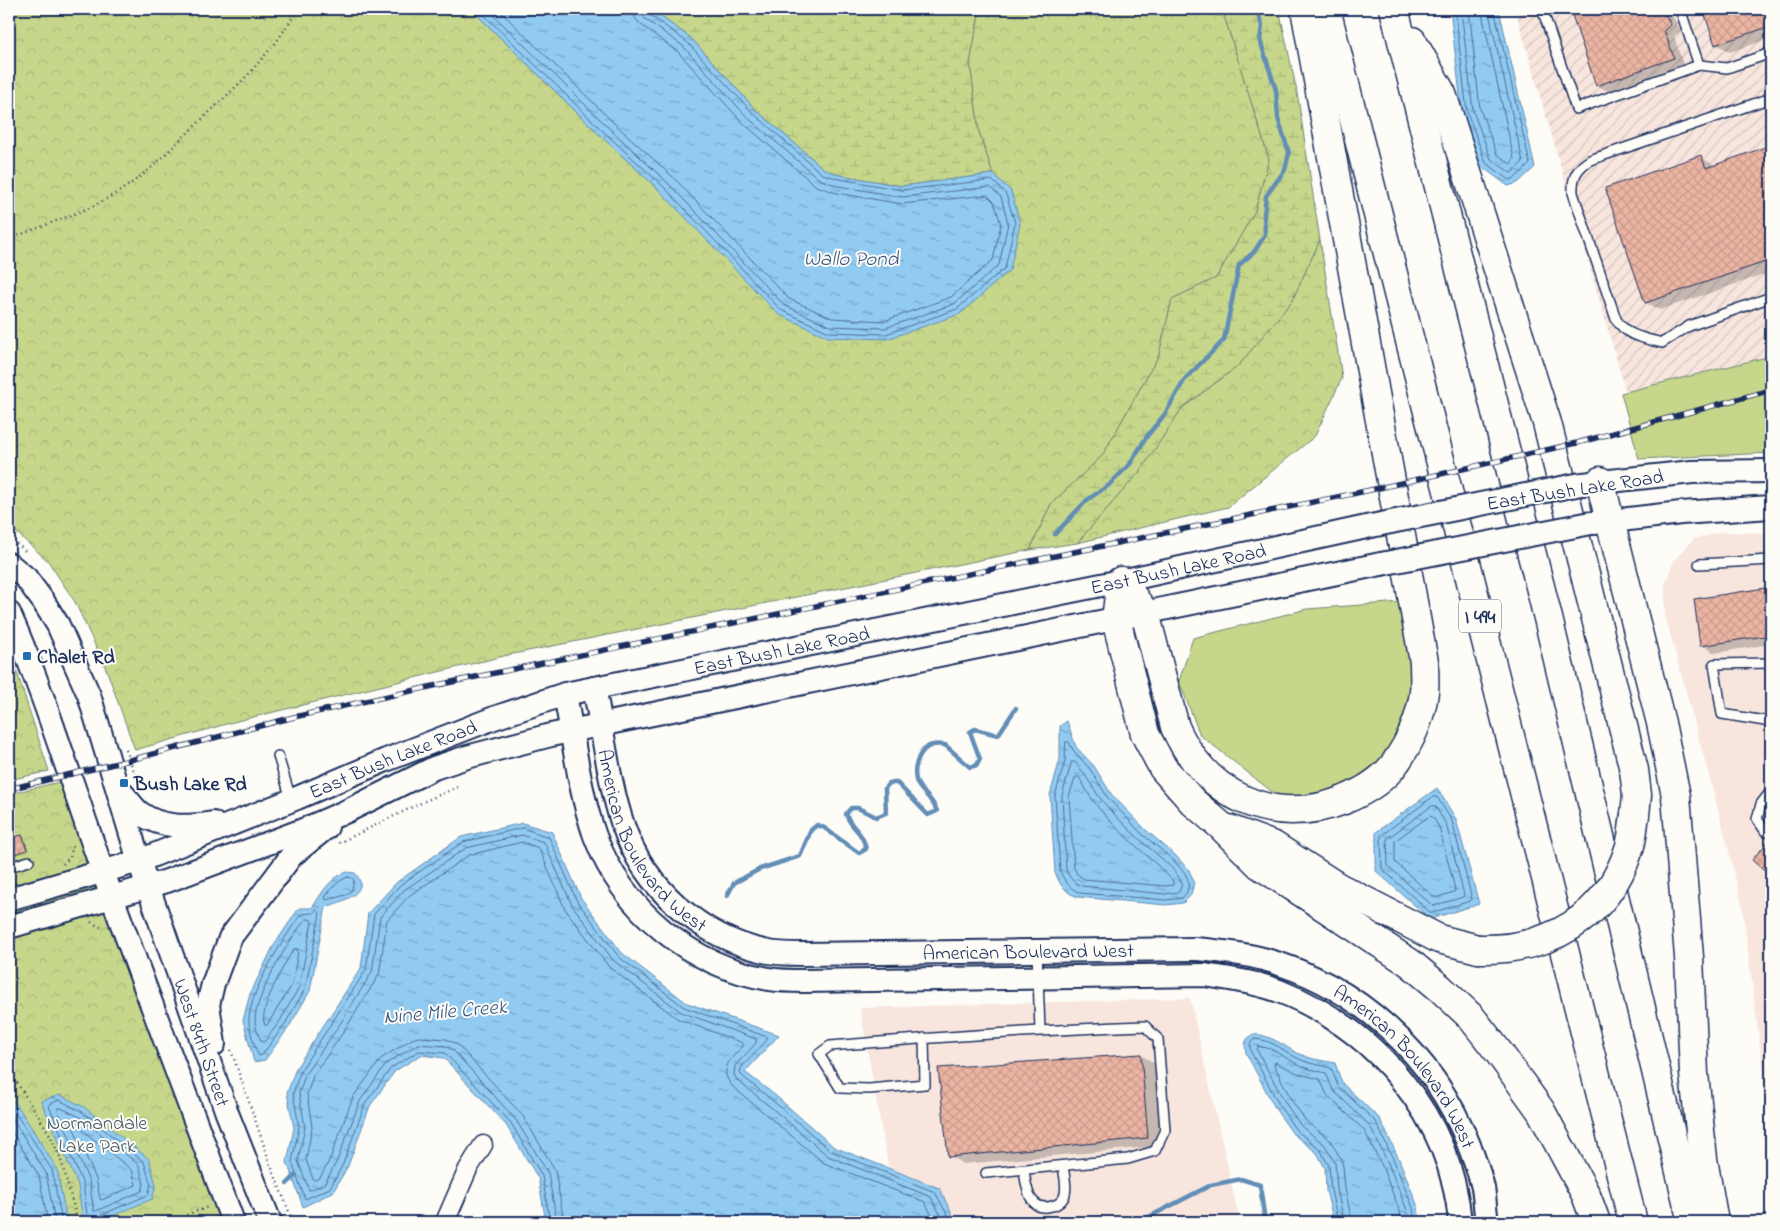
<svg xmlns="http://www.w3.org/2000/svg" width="1780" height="1231" font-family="'Indie Flower',sans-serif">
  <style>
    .built { fill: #f8e6de }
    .industrial { fill: url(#industrial-furrows) }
    .green { fill: #c6d78b; stroke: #708374 }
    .forest { fill: url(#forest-crowns); stroke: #708374 }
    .wetland { fill: url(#wetland-marsh); stroke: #708374 }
    .water { fill: url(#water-ripples); stroke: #628db6 }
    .shadow { fill: #0003 }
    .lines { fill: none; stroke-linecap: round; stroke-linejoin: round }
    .shore { stroke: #4b6d99; stroke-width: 1 }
    .stream { stroke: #628db6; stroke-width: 4.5 }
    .building { fill: url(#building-cross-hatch); stroke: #1b2f5e }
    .service-casing { stroke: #1b2f5e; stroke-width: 12 }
    .minor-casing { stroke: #1b2f5e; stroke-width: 21 }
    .tertiary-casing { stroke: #1b2f5e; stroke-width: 26 }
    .motorway-casing { stroke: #1b2f5e; stroke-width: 31 }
    .path { stroke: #1b2f5e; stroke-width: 2.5; stroke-dasharray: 1 4; stroke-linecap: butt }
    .service { stroke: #fdfcf7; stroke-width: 9 }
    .minor { stroke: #fdfcf7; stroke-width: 18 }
    .tertiary { stroke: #fdfcf7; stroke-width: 22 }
    .motorway { stroke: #fdfcf7; stroke-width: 28 }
    .rail-casing { stroke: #1b2f5e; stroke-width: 5.5 }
    .rail { stroke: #fdfcf7; stroke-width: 4; stroke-dasharray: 11; stroke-linecap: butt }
    .tertiary-bridge-casing { stroke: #1b2f5e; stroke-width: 26; stroke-linecap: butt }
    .motorway-bridge-casing { stroke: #1b2f5e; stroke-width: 31; stroke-linecap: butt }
    .tertiary-bridge { stroke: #fdfcf7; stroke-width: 22 }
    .motorway-bridge { stroke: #fdfcf7; stroke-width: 28 }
    .poi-dot { fill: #1f6fb2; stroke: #fdfcf7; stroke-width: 2 }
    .labels { text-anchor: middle; stroke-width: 4; stroke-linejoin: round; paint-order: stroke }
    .shield { fill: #fdfcf7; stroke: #5f6c8c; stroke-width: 1 }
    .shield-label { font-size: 19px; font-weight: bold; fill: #1b2f5e }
    .street-label { font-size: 20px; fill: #1b2f5e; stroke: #fdfcf7 }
    .poi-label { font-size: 20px; font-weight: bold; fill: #1b2f5e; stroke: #fdfcf7; text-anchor: start }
    .park-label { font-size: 20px; fill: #465969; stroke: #fdfcf7 }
    .water-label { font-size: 21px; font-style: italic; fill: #395683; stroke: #fdfcf7 }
  </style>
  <defs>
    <pattern id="industrial-furrows" width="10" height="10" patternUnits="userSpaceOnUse" patternTransform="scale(1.25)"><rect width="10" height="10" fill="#f8e6de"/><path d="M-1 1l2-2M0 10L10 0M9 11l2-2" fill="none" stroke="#d4c6c1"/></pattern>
    <pattern id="forest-crowns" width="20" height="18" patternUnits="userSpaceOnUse" patternTransform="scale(1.25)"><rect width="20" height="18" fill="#c6d78b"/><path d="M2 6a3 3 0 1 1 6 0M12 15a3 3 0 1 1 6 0" fill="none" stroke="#aab97a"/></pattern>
    <pattern id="wetland-marsh" width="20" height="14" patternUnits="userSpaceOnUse" patternTransform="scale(1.25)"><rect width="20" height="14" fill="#c6d78b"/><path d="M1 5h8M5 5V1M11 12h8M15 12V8" fill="none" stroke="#aab97a"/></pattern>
    <pattern id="water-ripples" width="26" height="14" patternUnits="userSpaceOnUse" patternTransform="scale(1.25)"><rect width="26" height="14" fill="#92cbf1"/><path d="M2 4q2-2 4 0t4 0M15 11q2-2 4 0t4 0" fill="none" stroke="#76a5c6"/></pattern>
    <pattern id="building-cross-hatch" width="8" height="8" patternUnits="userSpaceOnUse" patternTransform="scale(1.25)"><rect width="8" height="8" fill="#ecb4a2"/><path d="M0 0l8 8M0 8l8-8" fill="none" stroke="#ca9b8e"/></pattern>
  </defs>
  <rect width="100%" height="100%" fill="#fdfcf7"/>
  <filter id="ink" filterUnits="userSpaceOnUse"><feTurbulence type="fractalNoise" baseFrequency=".02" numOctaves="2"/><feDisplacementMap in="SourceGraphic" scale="10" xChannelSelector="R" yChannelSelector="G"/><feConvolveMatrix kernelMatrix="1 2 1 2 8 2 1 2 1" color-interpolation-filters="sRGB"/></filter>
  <g filter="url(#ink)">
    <g class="built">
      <path d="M 1721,532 L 1771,533 L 1771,1114 L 1761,1055 L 1742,905 L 1725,835 L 1665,615 L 1665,584 L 1674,560 L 1694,539 Z"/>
      <path d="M 1190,998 L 1240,1222 L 898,1222 L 860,1008 Z"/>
    </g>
    <path class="industrial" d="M 1515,9 L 1771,9 L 1771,356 L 1626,392 Z"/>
    <g class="green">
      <path d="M 1771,356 L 1771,453 L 1639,459 L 1621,393 Z"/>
      <path d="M 1402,602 L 1416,669 L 1394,750 L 1337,792 L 1280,798 L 1200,735 L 1179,681 L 1193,638 L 1307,609 Z"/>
    </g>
    <g class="forest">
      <path d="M 9,9 L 471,9 L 602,137 L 660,191 L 1011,191 L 993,174 L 979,132 L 970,63 L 980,9 L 1222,9 L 1269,159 L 1255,211 L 1216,278 L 1172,299 L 1159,355 L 1102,456 L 1051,504 L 1030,550 L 508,655 L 237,721 L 135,750 L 107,671 L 75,602 L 48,561 L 9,526 Z"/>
      <path d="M 1320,240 L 1342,378 L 1315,436 L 1228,507 L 1077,543 L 1141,470 L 1182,408 L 1238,366 L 1292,301 Z"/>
      <path d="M 9,648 L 49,771 L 9,780 Z"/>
      <path d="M 63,781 L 225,1222 L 9,1222 L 9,794 Z"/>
    </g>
    <g class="wetland">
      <path d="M 650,9 L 980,9 L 970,63 L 979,132 L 993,174 L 902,186 L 840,175 L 824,169 L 755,109 L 691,38 Z"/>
      <path d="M 1222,9 L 1279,9 L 1297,92 L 1320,240 L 1292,301 L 1238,366 L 1182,408 L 1141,470 L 1077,543 L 1030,550 L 1051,504 L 1102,456 L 1159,355 L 1172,299 L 1216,278 L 1255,211 L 1269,159 Z"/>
    </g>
    <g class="water">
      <path d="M 471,9 L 650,9 L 691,38 L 755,109 L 824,169 L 840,175 L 902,186 L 993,174 L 1011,191 L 1020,223 L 1010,270 L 960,314 L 887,339 L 828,337 L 778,314 L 660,191 L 602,137 Z"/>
      <path d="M 1450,9 L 1499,9 L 1535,167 L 1518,183 L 1508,186 L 1481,166 L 1462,113 Z"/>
      <path d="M 1067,721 L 1076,747 L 1094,766 L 1112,795 L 1146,830 L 1175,855 L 1189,870 L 1194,882 L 1191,895 L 1183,903 L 1166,905 L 1078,897 L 1069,893 L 1061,885 L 1055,873 L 1050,795 L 1060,759 L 1060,726 Z"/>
      <path d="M 1437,788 L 1456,819 L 1479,904 L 1430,919 L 1376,871 L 1376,832 Z"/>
      <path d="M 523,823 L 552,832 L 581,898 L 622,953 L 687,1003 L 779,1035 L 745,1072 L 776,1096 L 834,1147 L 939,1188 L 953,1216 L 960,1222 L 546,1222 L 538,1178 L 506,1125 L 444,1058 L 421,1055 L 395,1071 L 370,1106 L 348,1166 L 333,1192 L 303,1207 L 287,1162 L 294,1128 L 287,1093 L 296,1068 L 361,968 L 368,913 L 397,882 L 461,837 Z"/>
      <path d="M 347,872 L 355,873 C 373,893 340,902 326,907 L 310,991 L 289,1027 L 265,1060 L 254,1062 L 243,1020 L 250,994 L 274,945 L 299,908 L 312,908 C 322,893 329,878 347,872 Z"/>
      <path d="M 1253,1034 C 1275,1035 1288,1051 1307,1057 C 1316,1060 1326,1061 1335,1063 L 1342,1083 L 1380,1119 L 1399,1159 L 1418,1207 L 1420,1222 L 1334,1222 L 1326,1191 L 1325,1168 L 1317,1153 L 1293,1134 L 1276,1110 L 1246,1053 L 1245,1044 L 1247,1039 Z"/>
      <path d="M 9,1095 L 21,1111 L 57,1169 L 67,1222 L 9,1222 Z"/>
      <path d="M 60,1095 L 84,1107 L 149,1159 L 156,1185 L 152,1199 L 98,1222 L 83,1222 L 78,1185 L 41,1101 Z"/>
    </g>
    <g class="shadow">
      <path d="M 1572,9 L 1668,9 L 1681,31 L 1674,36 L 1683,64 L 1607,91 L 1597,85 Z"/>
      <path d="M 1702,9 L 1771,9 L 1771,38 L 1730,52 L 1716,44 L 1705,10 Z"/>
      <path d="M 1771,146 L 1771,272 L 1660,310 L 1646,303 L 1607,189 L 1701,157 L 1715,166 Z"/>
      <path d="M 1771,589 L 1771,644 L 1715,653 L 1702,645 L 1695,600 Z"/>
      <path d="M 22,836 L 25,838 L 29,851 L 19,854 L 16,853 Z"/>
      <path d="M 1141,1055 L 1154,1063 L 1162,1146 L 963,1164 L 950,1156 Z"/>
    </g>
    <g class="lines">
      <g class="shore">
        <path d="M 478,9 L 606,134 L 664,187 L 781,310 L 829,332 L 886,334 L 957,309 L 1005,268 L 1015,223 L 1006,194 L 992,180 L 902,190 L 840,179 L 822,174 L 752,112 L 687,42 L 650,15 L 647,9"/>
        <path d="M 487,9 L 610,129 L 668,183 L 784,305 L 830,326 L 885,328 L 954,304 L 999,265 L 1008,223 L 1001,197 L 990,187 L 902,197 L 838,186 L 819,179 L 747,117 L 683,46 L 645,19 L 642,14 L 641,9"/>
        <path d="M 498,9 L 615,124 L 673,177 L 789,299 L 832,318 L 884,321 L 951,297 L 993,260 L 1001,224 L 994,202 L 987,195 L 902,204 L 837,193 L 816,186 L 742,122 L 678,52 L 640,24 L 635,18 L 634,9"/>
        <path d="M 1455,9 L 1467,112 L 1486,163 L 1510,180 L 1515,178 L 1530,164 L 1494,9"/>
        <path d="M 1461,9 L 1473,111 L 1491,159 L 1511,173 L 1523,162 L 1488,9"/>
        <path d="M 1469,9 L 1480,109 L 1497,154 L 1511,164 L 1514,159 L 1481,9"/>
        <path d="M 1066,742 L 1069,742 L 1073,750 L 1090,769 L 1108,798 L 1142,834 L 1172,859 L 1185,873 L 1189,883 L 1187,892 L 1182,898 L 1166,900 L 1080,893 C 1069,888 1065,882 1060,871 L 1055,796 L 1065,761 Z"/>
        <path d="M 1072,762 L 1075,762 C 1087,775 1093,790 1104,803 C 1121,823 1141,841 1160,857 C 1169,865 1178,873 1182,884 L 1179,892 L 1165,894 L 1082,886 C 1073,883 1070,878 1066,870 L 1062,796 Z"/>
        <path d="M 1076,777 L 1079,777 C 1085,787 1090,798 1098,807 C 1120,835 1149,855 1173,881 L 1173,885 L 1165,886 L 1084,879 L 1077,874 L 1074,868 L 1069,797 Z"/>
        <path d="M 1433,797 L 1437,797 L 1452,821 L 1472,899 L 1470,901 L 1431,913 L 1382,869 L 1381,836 Z"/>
        <path d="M 1432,806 L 1435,806 L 1446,824 L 1464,895 L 1463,897 L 1433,906 L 1388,866 L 1387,839 Z"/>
        <path d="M 1430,816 L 1433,817 L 1439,827 L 1455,889 L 1454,892 L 1435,898 L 1395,862 L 1395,841 Z"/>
        <path d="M 348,877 L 352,878 L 354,880 L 352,890 L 346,895 L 326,900 L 325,897 C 332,888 337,881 348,877 Z"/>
        <path d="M 317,910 L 320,913 L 305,989 L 285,1024 L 262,1055 L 259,1056 C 255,1049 248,1026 249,1018 C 253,984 282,942 301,914 L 313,913 Z"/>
        <path d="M 306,919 L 310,919 L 312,922 L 299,987 L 280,1021 L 264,1042 L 262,1042 C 259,1037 255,1027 255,1020 C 255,997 290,937 306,919 Z"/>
        <path d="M 294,949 L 297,949 L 298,951 L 292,985 L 267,1025 L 265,1025 C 257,1013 285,962 294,949 Z"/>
        <path d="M 9,1103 L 52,1170 L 62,1222"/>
        <path d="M 58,1108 L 61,1108 L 78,1116 L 139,1165 L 144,1184 L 142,1191 L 96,1211 L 94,1211 L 89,1181 L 58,1111 Z"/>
        <path d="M 9,1113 L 46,1173 L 55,1222"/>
        <path d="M 75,1126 L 77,1126 L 132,1170 L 136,1185 L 102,1200 L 100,1199 L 96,1179 L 74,1129 Z"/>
        <path d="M 9,1127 L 39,1176 L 48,1222"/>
        <path d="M 88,1222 L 83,1184 L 49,1106 L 50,1104 L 59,1100 L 81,1111 L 144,1162 L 151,1185 L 148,1195 L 101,1215 L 98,1218 L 98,1222"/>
        <path d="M 550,1222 L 542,1176 L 511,1123 L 445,1053 L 419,1051 L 391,1068 L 365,1104 L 343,1164 L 330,1188 L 305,1199 L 292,1162 L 299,1127 L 293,1093 L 301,1070 L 366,970 L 374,914 L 400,885 L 463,842 L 522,828 L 549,837 L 577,901 L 619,957 L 684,1007 L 767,1037 L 767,1040 L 741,1068 L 740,1073 L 742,1076 L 772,1100 L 831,1151 L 935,1192 L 949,1218 L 953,1222"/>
        <path d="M 557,1222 L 548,1173 L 516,1120 L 453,1050 L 445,1046 L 418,1044 L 387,1063 L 360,1101 L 337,1161 L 325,1183 L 311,1190 L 309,1190 L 298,1161 L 305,1127 L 299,1093 L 306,1073 L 338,1027 L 372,972 L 380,917 L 404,890 L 466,848 L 522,835 L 544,842 L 572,905 L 614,961 L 681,1012 L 756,1039 L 756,1043 L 735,1066 L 734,1075 L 738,1081 L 768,1105 L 828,1156 L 931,1197 L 944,1222"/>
        <path d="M 564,1222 L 555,1170 L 523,1116 L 457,1044 L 446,1039 L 419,1037 L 412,1039 L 382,1058 L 353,1097 L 330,1159 L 320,1178 L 315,1180 L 313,1179 L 306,1160 L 312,1127 L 307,1094 L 313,1076 L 344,1031 L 379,975 L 387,920 L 409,896 L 469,855 L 522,842 L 539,848 L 565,909 L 609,967 L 678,1019 L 743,1043 L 743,1046 C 731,1058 717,1070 733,1087 L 824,1163 L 925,1202 L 935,1222"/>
        <path d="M 1338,1222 L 1331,1190 L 1329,1166 L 1320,1149 L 1296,1130 L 1281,1108 L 1251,1052 L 1250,1044 L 1254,1039 C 1274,1039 1287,1055 1304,1061 C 1313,1065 1323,1065 1331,1068 L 1338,1086 L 1376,1122 L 1394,1161 L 1413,1208 L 1415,1222"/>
        <path d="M 1344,1222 L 1337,1189 L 1335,1163 L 1325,1145 L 1301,1126 L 1286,1104 L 1257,1050 L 1258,1046 L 1271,1049 L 1302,1067 L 1326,1073 L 1333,1090 L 1370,1126 L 1388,1163 L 1407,1210 L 1408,1222"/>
        <path d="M 1352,1222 L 1345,1188 L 1343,1166 L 1341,1159 L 1330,1140 L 1306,1121 L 1292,1101 L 1274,1065 L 1275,1062 L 1299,1074 L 1320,1079 L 1327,1095 L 1364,1130 L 1382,1166 L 1400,1212 L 1401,1222"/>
      </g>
      <g class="stream">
        <path d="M 1055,534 L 1087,500 L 1109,485 L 1130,464 L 1147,436 L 1165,414 L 1185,379 L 1224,340 L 1239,265 L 1254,252 L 1265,235 L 1264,215 L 1266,196 L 1285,170 L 1289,153 L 1278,118 L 1276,90 L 1260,40 L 1262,26 L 1257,9"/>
        <path d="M 727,896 L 734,883 L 760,869 L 800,856 L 811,830 L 817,825 L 823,827 L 859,853 L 866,849 C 863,831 851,829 846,814 L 851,808 L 858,808 L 876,817 L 886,813 L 885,788 L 889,783 L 897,783 L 928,815 L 937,811 C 933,800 924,794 918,785 C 911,772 918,748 933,745 C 937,744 942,745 945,745 L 970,767 L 977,765 L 980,759 L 970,732 L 975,729 L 998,735 L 1016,708"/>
        <path d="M 287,1184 L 296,1175"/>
        <path d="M 1139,1222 L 1211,1185 L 1241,1179 L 1260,1185 L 1265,1222"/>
      </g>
    </g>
    <g class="building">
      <path d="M 1570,9 L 1662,9 L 1671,25 L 1664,30 L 1674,58 L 1596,86 Z"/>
      <path d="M 1703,9 L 1771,9 L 1771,26 L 1715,45 Z"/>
      <path d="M 1771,145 L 1771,260 L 1645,303 L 1605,188 L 1701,155 L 1706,168 Z"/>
      <path d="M 1771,587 L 1771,635 L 1700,646 L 1694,599 Z"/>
      <path d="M 22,835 L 27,850 L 15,854 L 10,838 Z"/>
      <path d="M 1771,838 L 1771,877 L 1752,860 Z"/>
      <path d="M 1141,1054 L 1148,1138 L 948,1157 L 938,1068 Z"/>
    </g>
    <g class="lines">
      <g class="service-casing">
        <g id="service">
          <path d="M 1542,9 L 1576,109 L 1699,65 L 1727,68 L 1771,53"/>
          <path d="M 1680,9 L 1699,65"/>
          <path d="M 1771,98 L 1590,160 C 1577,168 1572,177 1573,193 L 1616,319 C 1626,336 1643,338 1662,343 L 1689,326 L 1771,297"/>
          <path d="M 1699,564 L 1771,560"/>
          <path d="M 1771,663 L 1714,664 L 1722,714 L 1771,722"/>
          <path d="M 278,756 L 291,799"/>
          <path d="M 1766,832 L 1757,819 L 1761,804 L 1771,791"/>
          <path d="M 9,867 L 29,861"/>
          <path d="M 1037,951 L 1040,1030"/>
          <path d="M 924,1038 L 925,1084 L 869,1089 L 840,1088 L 819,1054 L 830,1046 C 935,1037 1040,1030 1145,1026 L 1158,1039 L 1165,1130 L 1155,1151 L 1128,1159 L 986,1173"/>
          <path d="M 1024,1170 C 1026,1186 1029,1213 1052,1206 C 1057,1205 1062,1201 1064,1197 C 1068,1188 1064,1175 1063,1166"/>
        </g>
      </g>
      <g class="minor-casing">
        <path id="minor" d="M 445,1222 L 468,1169 L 483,1145"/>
      </g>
      <g class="tertiary-casing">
        <g id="tertiary">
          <path d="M 1583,484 L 1692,472 L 1771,471"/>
          <path d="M 1594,523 L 1681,513 L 1771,507"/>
          <path id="s1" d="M 9,564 L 26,578 L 43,601 L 58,625 L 89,695 L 139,861 L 227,1113 L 270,1222"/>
          <path d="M 9,613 C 46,697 72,786 103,872 C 145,989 190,1106 233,1222"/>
          <path id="s2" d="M 594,688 C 604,734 608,781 623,825 C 644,888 701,937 764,951 C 776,954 790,954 802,954 L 1196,949 C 1218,951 1241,953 1263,959 C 1357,984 1434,1055 1469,1145 C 1474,1159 1480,1174 1483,1188 C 1485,1199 1485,1211 1487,1222"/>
          <path d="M 565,694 C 574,741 579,791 595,836 C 623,911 691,966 769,979 C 781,981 792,981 804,981 L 1205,975 C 1229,979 1256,982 1279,991 C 1376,1029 1451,1117 1460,1222"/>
          <path d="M 122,793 C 128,799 133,808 140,813 C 162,829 188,827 213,823"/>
          <path id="s3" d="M 9,899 L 139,861 L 297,798 L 386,760 L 494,718 L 565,694 L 1121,581 L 1371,526"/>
          <path d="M 9,927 L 167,881 L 303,830 L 347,811 L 434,768 L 467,757 L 551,735 L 1381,564"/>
          <path d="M 214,1044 L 208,1005 L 213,984 L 230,938 L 292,855 L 327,827"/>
        </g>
      </g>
      <g class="motorway-casing">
        <g id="motorway">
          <path d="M 1326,9 L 1633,1222"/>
          <path d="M 1394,9 L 1548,618 L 1692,1222"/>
          <path d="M 1412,41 L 1442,94 L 1547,423 L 1634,770 L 1637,795 L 1635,815"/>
          <path d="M 1600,481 L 1661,723 L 1676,796 L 1689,957 L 1694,1074 L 1703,1159 L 1714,1222"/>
          <path d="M 1121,581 L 1145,613 L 1175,727 C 1206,796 1272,828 1344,800 C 1363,792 1384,780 1396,762 C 1410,742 1421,717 1424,692 C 1425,682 1424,672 1424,662 L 1305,9"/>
          <path d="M 1121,581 L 1116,619 L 1145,734 L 1163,768 L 1193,802 L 1221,826 L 1260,865 L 1410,963 L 1440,988 L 1471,1017 L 1500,1054 L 1541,1111 L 1586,1195 L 1596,1222"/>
          <path d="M 1229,829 L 1274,846 L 1338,887 L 1439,939 L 1478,949"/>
        </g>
      </g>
      <g class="path">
        <path d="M 9,239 L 92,207 L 122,190 L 149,170 L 247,76 L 277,41 L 299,9"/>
        <path d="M 9,537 L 25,551"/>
        <path d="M 126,750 L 138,782"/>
        <path d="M 339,843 L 425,801 L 460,786"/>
        <path d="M 63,864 L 70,857 L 73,845"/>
        <path d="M 91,922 L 104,929"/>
        <path d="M 231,1050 L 270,1163 L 293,1222"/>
        <path d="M 9,1070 L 50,1135 L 60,1157 L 78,1222"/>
        <path d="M 168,1222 L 208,1207"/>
      </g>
      <use href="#service" class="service"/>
      <use href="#minor" class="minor"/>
      <use href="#tertiary" class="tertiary"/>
      <use href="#motorway" class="motorway"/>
      <g class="rail-casing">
        <path id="rail" d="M 9,789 L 130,760 L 294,717 L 447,683 L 1366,491 L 1577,443 L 1771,390"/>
      </g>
      <use href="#rail" class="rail"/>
      <g class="tertiary-bridge-casing">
        <g id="tertiary-bridge">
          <path d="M 1371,526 L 1581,484"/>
          <path d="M 1381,564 L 1591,523"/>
        </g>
      </g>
      <g class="motorway-bridge-casing">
        <path id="motorway-bridge" d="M 1478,949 C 1548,951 1607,918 1629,849 C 1633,838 1633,826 1635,815"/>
      </g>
      <use href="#tertiary-bridge" class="tertiary-bridge"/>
      <use href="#motorway-bridge" class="motorway-bridge"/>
    </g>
  </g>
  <g class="poi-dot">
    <rect x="22" y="651" width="10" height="10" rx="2.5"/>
    <rect x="119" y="778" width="10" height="10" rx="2.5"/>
  </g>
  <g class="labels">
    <rect class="shield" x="1459" y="599.5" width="42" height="33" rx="4"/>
    <g class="shield-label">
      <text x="1480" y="623">I 494</text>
    </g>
    <g class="street-label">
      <text transform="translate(1575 489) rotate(-9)" y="7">East Bush Lake Road</text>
      <text dy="7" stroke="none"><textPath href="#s3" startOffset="1219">East Bush Lake Road</textPath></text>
      <text dy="7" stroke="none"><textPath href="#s3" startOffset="814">East Bush Lake Road</textPath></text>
      <text dy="7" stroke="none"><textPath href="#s3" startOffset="409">East Bush Lake Road</textPath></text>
      <text dy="7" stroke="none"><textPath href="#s2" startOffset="168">American Boulevard West</textPath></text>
      <text dy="7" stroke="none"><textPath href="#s2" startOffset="602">American Boulevard West</textPath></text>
      <text dy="7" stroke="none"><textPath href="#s1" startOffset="521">West 84th Street</textPath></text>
      <text dy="7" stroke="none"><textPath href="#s2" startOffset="1022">American Boulevard West</textPath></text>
    </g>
    <g class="poi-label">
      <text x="37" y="663">Chalet Rd</text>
      <text x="134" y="790">Bush Lake Rd</text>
    </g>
    <g class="park-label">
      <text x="97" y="1129">Normandale<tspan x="97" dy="23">Lake Park</tspan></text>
    </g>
    <g class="water-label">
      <text x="851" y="265">Wallo Pond</text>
      <text transform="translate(445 1011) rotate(-5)" y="7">Nine Mile Creek</text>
    </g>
  </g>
  <rect width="1780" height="1231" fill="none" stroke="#fdfcf7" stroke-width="30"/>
  <rect x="15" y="15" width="1750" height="1201" fill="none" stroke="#1b2f5e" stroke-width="2" filter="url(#ink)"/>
</svg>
